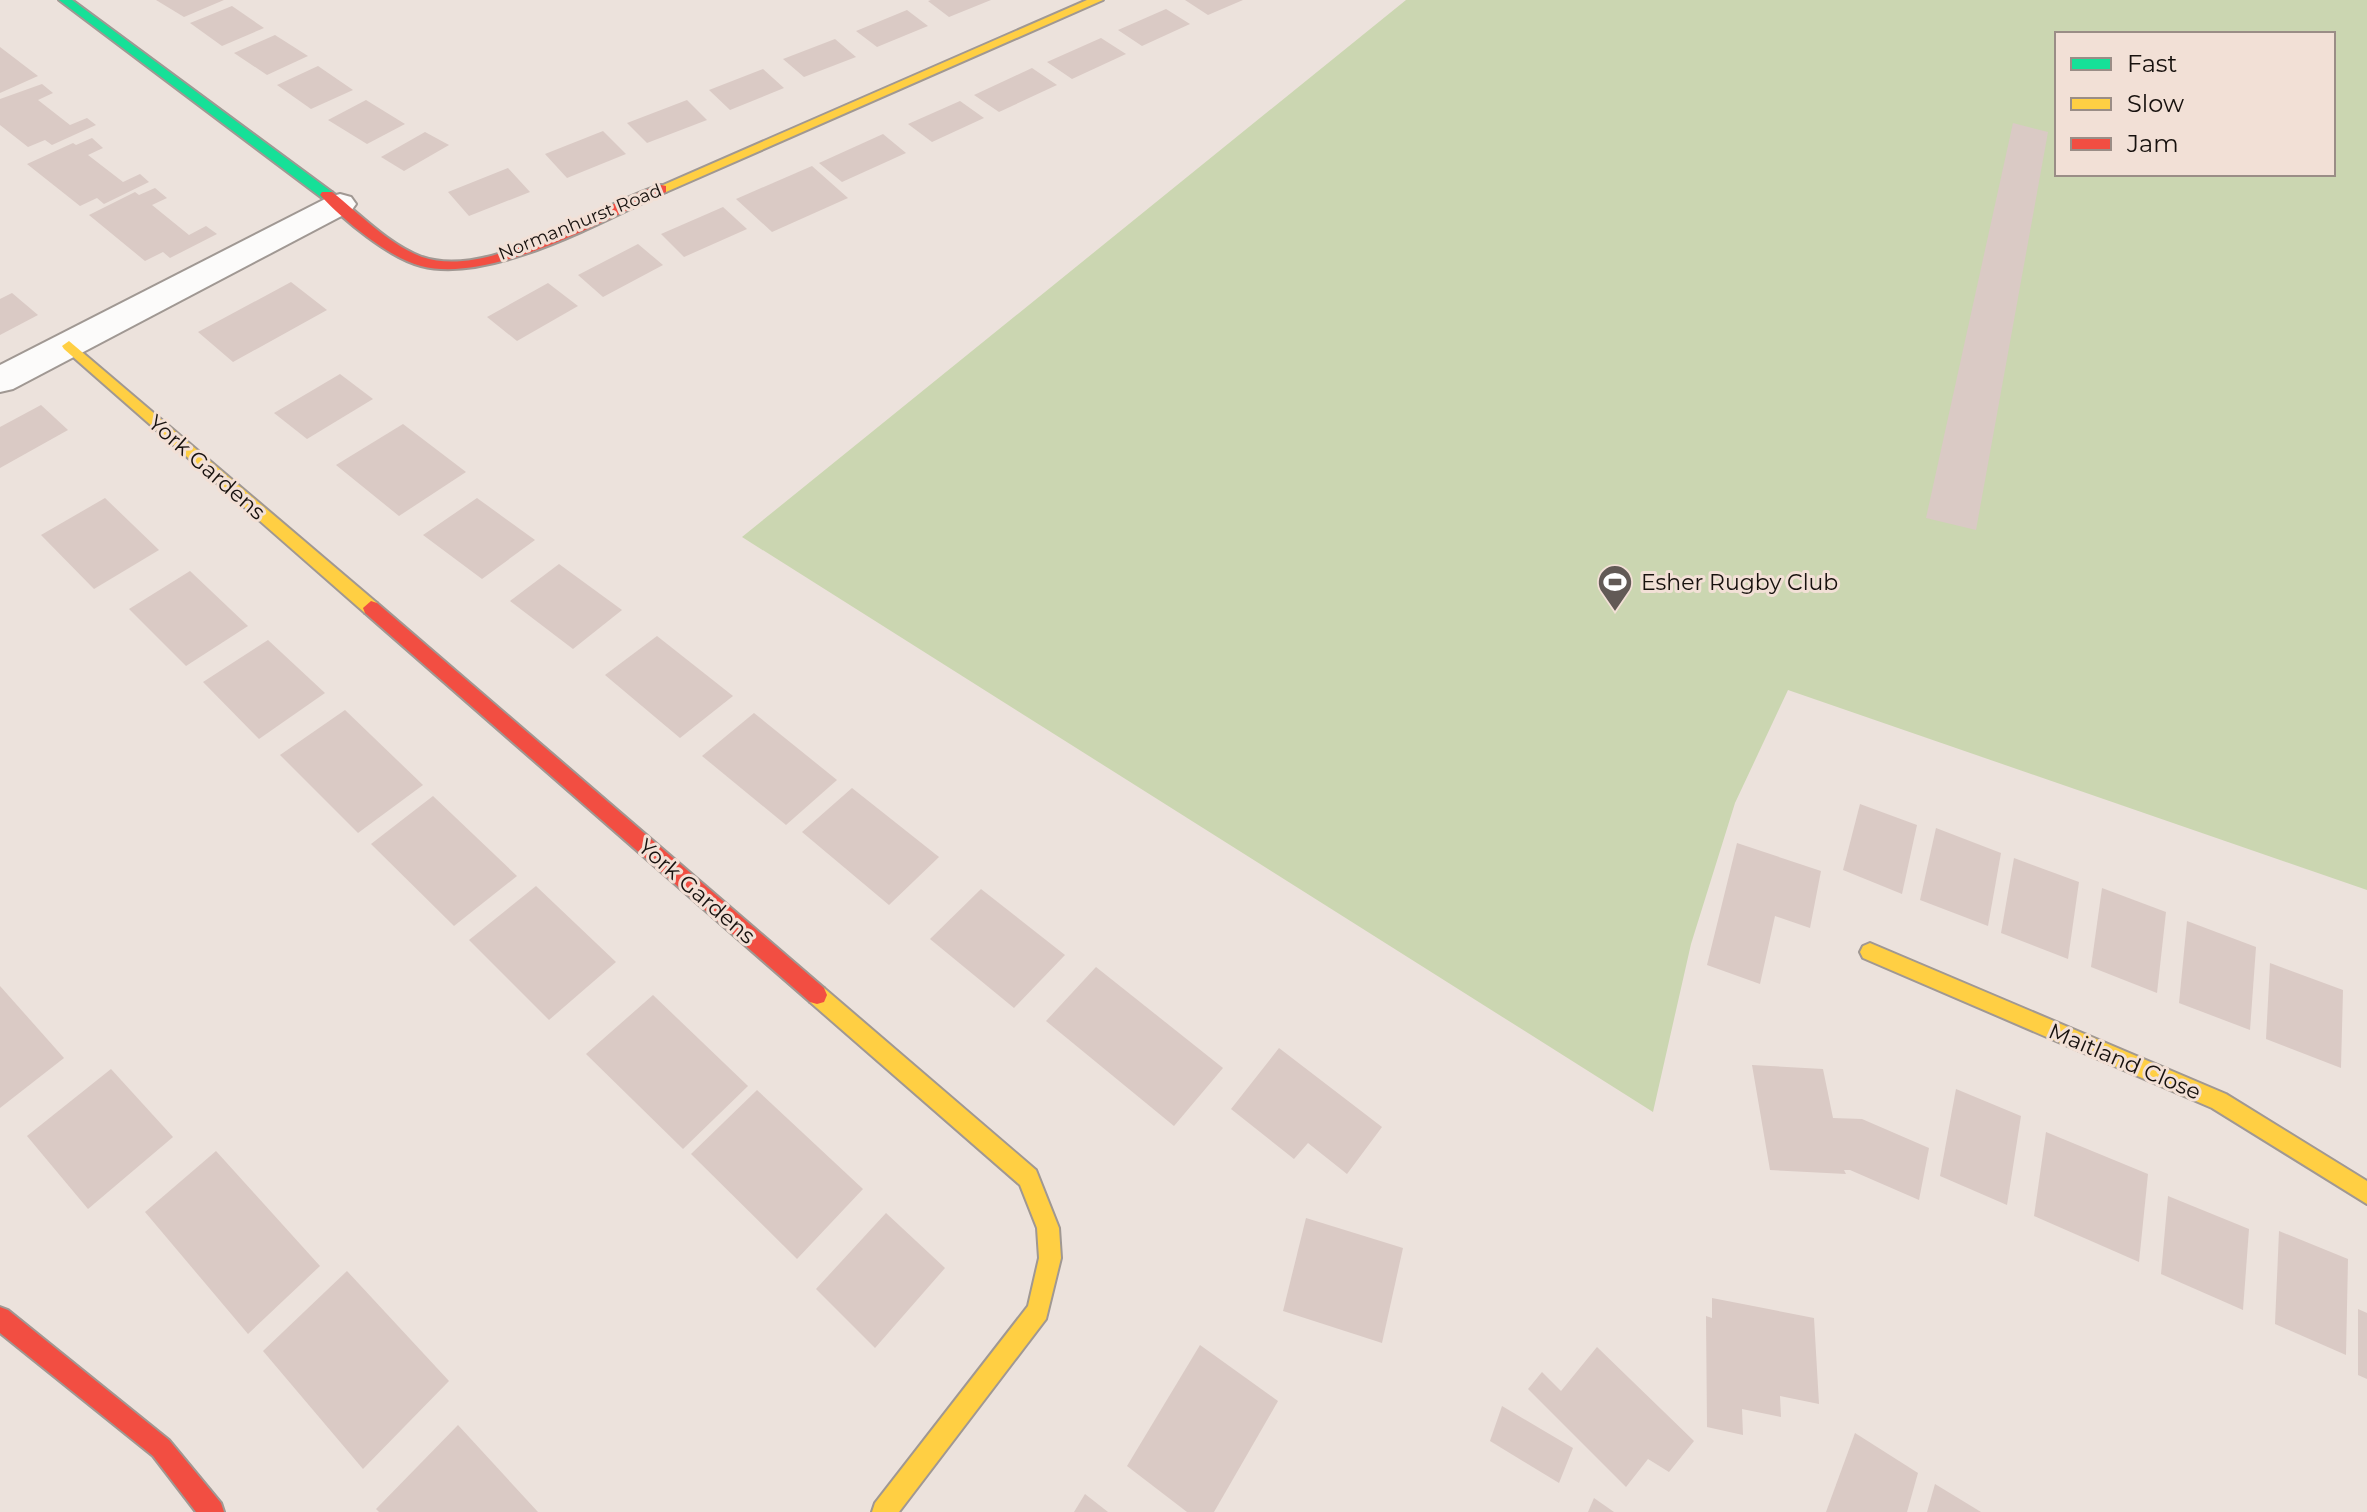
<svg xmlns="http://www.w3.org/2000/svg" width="2367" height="1512" font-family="Montserrat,sans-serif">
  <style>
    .green { fill: #cbd6b1; fill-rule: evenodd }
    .building { fill: #dacac5 }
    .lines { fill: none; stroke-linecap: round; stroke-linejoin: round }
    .street-casing { stroke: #a09893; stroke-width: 4 }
    .fast-casing { stroke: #a09893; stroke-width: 4 }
    .slow-casing { stroke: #a09893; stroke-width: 4 }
    .jam-casing { stroke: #a09893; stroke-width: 4 }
    .street { fill: #fcfbfa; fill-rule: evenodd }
    .fast { fill: #16e098; fill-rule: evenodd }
    .slow { fill: #ffcf43; fill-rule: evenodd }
    .jam { fill: #f24e42; fill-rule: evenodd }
    .labels { text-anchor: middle; stroke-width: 6; stroke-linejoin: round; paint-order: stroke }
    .far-street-label { font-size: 18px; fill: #17110e; stroke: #f2e0d6 }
    .street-label { font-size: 22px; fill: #17110e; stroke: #f2e0d6 }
    .poi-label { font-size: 22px; fill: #17110e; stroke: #f2e0d6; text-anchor: start }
  </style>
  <rect width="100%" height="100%" fill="#ece2dc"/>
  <path class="green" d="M 1406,0 L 2367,0 L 2367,890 L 1788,690 L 1735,803 L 1691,944 L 1653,1112 L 742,537 ZM 2057,34 L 2333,34 L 2333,174 L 2057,174 Z"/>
  <g class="building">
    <path d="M 156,0 L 224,0 L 184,17 Z"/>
    <path d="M 931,0 L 991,0 L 949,17 L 928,1 Z"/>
    <path d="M 1185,0 L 1243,0 L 1208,15 Z"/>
    <path d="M 232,6 L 264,28 L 222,46 L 190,23 Z"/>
    <path d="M 1166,9 L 1190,24 L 1142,46 L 1118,30 Z"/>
    <path d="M 907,10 L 928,26 L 877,47 L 856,31 Z"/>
    <path d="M 275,35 L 308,56 L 267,75 L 234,53 Z"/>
    <path d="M 1101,38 L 1126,54 L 1072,79 L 1047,62 Z"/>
    <path d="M 835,39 L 856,57 L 804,77 L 783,59 Z"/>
    <path d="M 0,47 L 38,76 L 0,93 Z"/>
    <path d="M 318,66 L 353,90 L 311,109 L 277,85 Z"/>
    <path d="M 1032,68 L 1057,85 L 999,112 L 974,95 Z"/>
    <path d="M 763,69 L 784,88 L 730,110 L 709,90 Z"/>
    <path d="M 42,84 L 53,93 L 38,100 L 70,125 L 87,118 L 96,125 L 52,145 L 45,140 L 28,147 L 0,125 L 0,99 Z"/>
    <path d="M 366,100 L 405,124 L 367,144 L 328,120 Z"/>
    <path d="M 687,100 L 707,120 L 647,143 L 627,123 Z"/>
    <path d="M 960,101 L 984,118 L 932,142 L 908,124 Z"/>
    <path d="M 2013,123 L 2048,132 L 1976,530 L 1926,518 Z"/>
    <path d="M 603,131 L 626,154 L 567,178 L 545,154 Z"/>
    <path d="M 425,132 L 449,145 L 404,171 L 381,157 Z"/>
    <path d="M 883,134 L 906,153 L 842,182 L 819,163 Z"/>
    <path d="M 92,138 L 103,148 L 88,155 L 123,182 L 140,174 L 149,182 L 104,204 L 97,198 L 80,206 L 27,164 L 73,143 L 76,145 Z"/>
    <path d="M 812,166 L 848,198 L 772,232 L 736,199 Z"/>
    <path d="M 508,168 L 530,192 L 469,216 L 448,192 Z"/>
    <path d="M 155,188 L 167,198 L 152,205 L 189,235 L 206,226 L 217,234 L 170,258 L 163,252 L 145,261 L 89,215 L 135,192 L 139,195 Z"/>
    <path d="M 723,207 L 747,229 L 684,257 L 661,234 Z"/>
    <path d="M 638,244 L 663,265 L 603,297 L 578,275 Z"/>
    <path d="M 291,282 L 327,310 L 233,362 L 198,332 Z"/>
    <path d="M 548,283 L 578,306 L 517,341 L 487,317 Z"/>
    <path d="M 12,293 L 38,315 L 0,335 L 0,299 Z"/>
    <path d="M 340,374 L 373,399 L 307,439 L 274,413 Z"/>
    <path d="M 41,405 L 68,430 L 0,468 L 0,427 Z"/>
    <path d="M 403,424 L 466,472 L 399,516 L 336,465 Z"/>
    <path d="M 105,498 L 159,550 L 94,589 L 41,535 Z"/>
    <path d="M 477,498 L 535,540 L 482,579 L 423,535 Z"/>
    <path d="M 559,564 L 622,610 L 573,649 L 510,601 Z"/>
    <path d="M 190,571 L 248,626 L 186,666 L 129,609 Z"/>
    <path d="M 657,636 L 733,696 L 680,738 L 605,675 Z"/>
    <path d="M 268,640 L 325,693 L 259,739 L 203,682 Z"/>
    <path d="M 345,710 L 423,785 L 358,833 L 280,755 Z"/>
    <path d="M 754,713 L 837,780 L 786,825 L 702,756 Z"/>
    <path d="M 852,788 L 939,857 L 889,905 L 802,832 Z"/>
    <path d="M 433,796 L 517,876 L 454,926 L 371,844 Z"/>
    <path d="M 1860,804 L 1917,825 L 1902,894 L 1843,870 Z"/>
    <path d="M 1936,828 L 2001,853 L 1988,926 L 1920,900 Z"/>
    <path d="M 1737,843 L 1821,871 L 1810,928 L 1775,916 L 1760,984 L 1707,965 Z"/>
    <path d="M 2014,858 L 2079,882 L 2068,959 L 2001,933 Z"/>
    <path d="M 536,886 L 616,962 L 549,1020 L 469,940 Z"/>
    <path d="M 2102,888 L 2166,912 L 2157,993 L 2091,967 Z"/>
    <path d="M 981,889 L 1065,955 L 1014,1008 L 930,939 Z"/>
    <path d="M 2187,921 L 2256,947 L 2250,1030 L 2179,1003 Z"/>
    <path d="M 2270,963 L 2343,990 L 2341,1068 L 2266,1039 Z"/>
    <path d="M 1096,967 L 1223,1068 L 1174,1126 L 1046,1021 Z"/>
    <path d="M 0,986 L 64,1058 L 0,1108 Z"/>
    <path d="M 653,995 L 748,1086 L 683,1149 L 586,1054 Z"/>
    <path d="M 1279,1048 L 1382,1127 L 1347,1174 L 1308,1143 L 1294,1159 L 1231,1109 Z"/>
    <path d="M 1752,1065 L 1823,1069 L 1833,1118 L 1862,1119 L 1929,1148 L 1919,1200 L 1850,1170 L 1844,1170 L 1846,1174 L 1770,1170 Z"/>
    <path d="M 111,1069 L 173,1137 L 88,1209 L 27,1136 Z"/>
    <path d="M 1956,1089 L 2021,1116 L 2007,1205 L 1940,1176 Z"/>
    <path d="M 757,1090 L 863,1189 L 797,1259 L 691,1154 Z"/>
    <path d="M 2046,1132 L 2148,1174 L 2139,1262 L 2034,1216 Z"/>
    <path d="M 216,1151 L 320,1266 L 248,1334 L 145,1212 Z"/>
    <path d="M 2168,1196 L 2249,1229 L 2243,1310 L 2161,1274 Z"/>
    <path d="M 886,1213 L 945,1268 L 875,1348 L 816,1289 Z"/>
    <path d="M 1306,1218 L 1403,1248 L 1382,1343 L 1283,1311 Z"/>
    <path d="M 2279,1231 L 2348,1259 L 2346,1355 L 2275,1324 Z"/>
    <path d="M 347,1271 L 449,1381 L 363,1469 L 263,1351 Z"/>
    <path d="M 1712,1298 L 1814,1318 L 1819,1404 L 1780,1396 L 1781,1417 L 1742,1409 L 1743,1435 L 1707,1427 L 1706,1316 L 1712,1318 Z"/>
    <path d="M 2358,1309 L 2367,1313 L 2367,1379 L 2358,1375 Z"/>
    <path d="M 1200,1345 L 1278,1401 L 1214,1512 L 1187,1512 L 1127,1466 Z"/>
    <path d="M 1597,1347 L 1694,1441 L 1669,1472 L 1648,1459 L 1626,1487 L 1528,1389 L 1542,1372 L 1561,1391 Z"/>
    <path d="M 1502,1406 L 1573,1448 L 1559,1483 L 1490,1441 Z"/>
    <path d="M 458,1425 L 538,1512 L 379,1512 L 376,1509 Z"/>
    <path d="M 1855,1433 L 1918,1473 L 1907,1512 L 1826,1512 Z"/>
    <path d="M 1935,1484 L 1981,1512 L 1927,1512 Z"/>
    <path d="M 1085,1494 L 1108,1512 L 1074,1512 Z"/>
    <path d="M 1594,1498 L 1614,1512 L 1588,1512 Z"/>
  </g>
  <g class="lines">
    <g class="street-casing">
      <path id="street" d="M 340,194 L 351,197 L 356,204 L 351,211 L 13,389 L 0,392 L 0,365 L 329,197 Z"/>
    </g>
    <g class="fast-casing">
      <path id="fast" d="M 59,0 L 72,0 L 332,192 L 332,198 L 322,198 Z"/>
    </g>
    <g class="slow-casing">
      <g id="slow">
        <path d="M 1087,0 L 1103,0 L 666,192 L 656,192 L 654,189 Z"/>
        <path d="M 69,341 L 377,603 L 379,608 L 377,613 L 365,613 L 64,349 L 62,346 Z"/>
        <path d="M 1870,943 L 2226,1094 L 2367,1181 L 2367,1204 L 2212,1108 L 1863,958 L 1860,952 L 1863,946 Z"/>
        <path d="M 817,986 L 824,988 L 1036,1170 L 1059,1228 L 1061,1258 L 1046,1319 L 899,1512 L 872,1512 L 875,1503 L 1028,1306 L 1039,1258 L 1037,1228 L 1020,1185 L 810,1002 L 807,995 L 810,988 Z"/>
      </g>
    </g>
    <g class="jam-casing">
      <g id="jam">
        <path d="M 661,185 L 666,186 L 666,192 C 602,221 491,284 421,266 C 389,258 342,219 320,195 L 322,192 L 332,192 C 360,214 388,244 422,257 C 492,281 596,204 661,185 Z"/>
        <path d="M 371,601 L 377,603 L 824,988 L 827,995 L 824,1002 L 817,1004 L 810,1002 L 365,613 L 363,608 Z"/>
        <path d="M 0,1307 L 8,1310 L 169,1440 L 221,1503 L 224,1512 L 196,1512 L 153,1456 L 0,1333 Z"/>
      </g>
    </g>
    <use href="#street" class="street"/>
    <use href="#fast" class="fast"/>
    <use href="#slow" class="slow"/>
    <use href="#jam" class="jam"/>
  </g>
  <defs>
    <g id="stadium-pin" transform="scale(1.8)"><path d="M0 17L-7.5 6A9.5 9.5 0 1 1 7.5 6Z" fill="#625a56" stroke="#f2e0d6"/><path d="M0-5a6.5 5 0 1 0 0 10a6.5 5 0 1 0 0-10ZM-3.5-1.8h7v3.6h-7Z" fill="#fff"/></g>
  </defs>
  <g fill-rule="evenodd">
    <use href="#stadium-pin" x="1615" y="582"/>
  </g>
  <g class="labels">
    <g class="far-street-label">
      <text transform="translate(580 222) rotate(-22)" y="6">Normanhurst Road</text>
    </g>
    <g class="street-label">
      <text transform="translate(207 467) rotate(41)" y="8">York Gardens</text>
      <text transform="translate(697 891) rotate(41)" y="8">York Gardens</text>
      <text transform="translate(2125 1061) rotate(23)" y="8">Maitland Close</text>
    </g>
    <g class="poi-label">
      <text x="1641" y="590">Esher Rugby Club</text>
    </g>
  </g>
  <rect x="2055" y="32" width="280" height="144" fill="#f2e0d6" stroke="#9a8d86" stroke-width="2"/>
  <rect x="2071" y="58" width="40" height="12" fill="#16e098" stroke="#9a8d86" stroke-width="2"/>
  <text x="2127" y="72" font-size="24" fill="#17110e">Fast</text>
  <rect x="2071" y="98" width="40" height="12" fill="#ffcf43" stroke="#9a8d86" stroke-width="2"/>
  <text x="2127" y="112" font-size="24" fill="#17110e">Slow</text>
  <rect x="2071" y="138" width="40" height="12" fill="#f24e42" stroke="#9a8d86" stroke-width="2"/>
  <text x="2127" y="152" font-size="24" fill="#17110e">Jam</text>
</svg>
